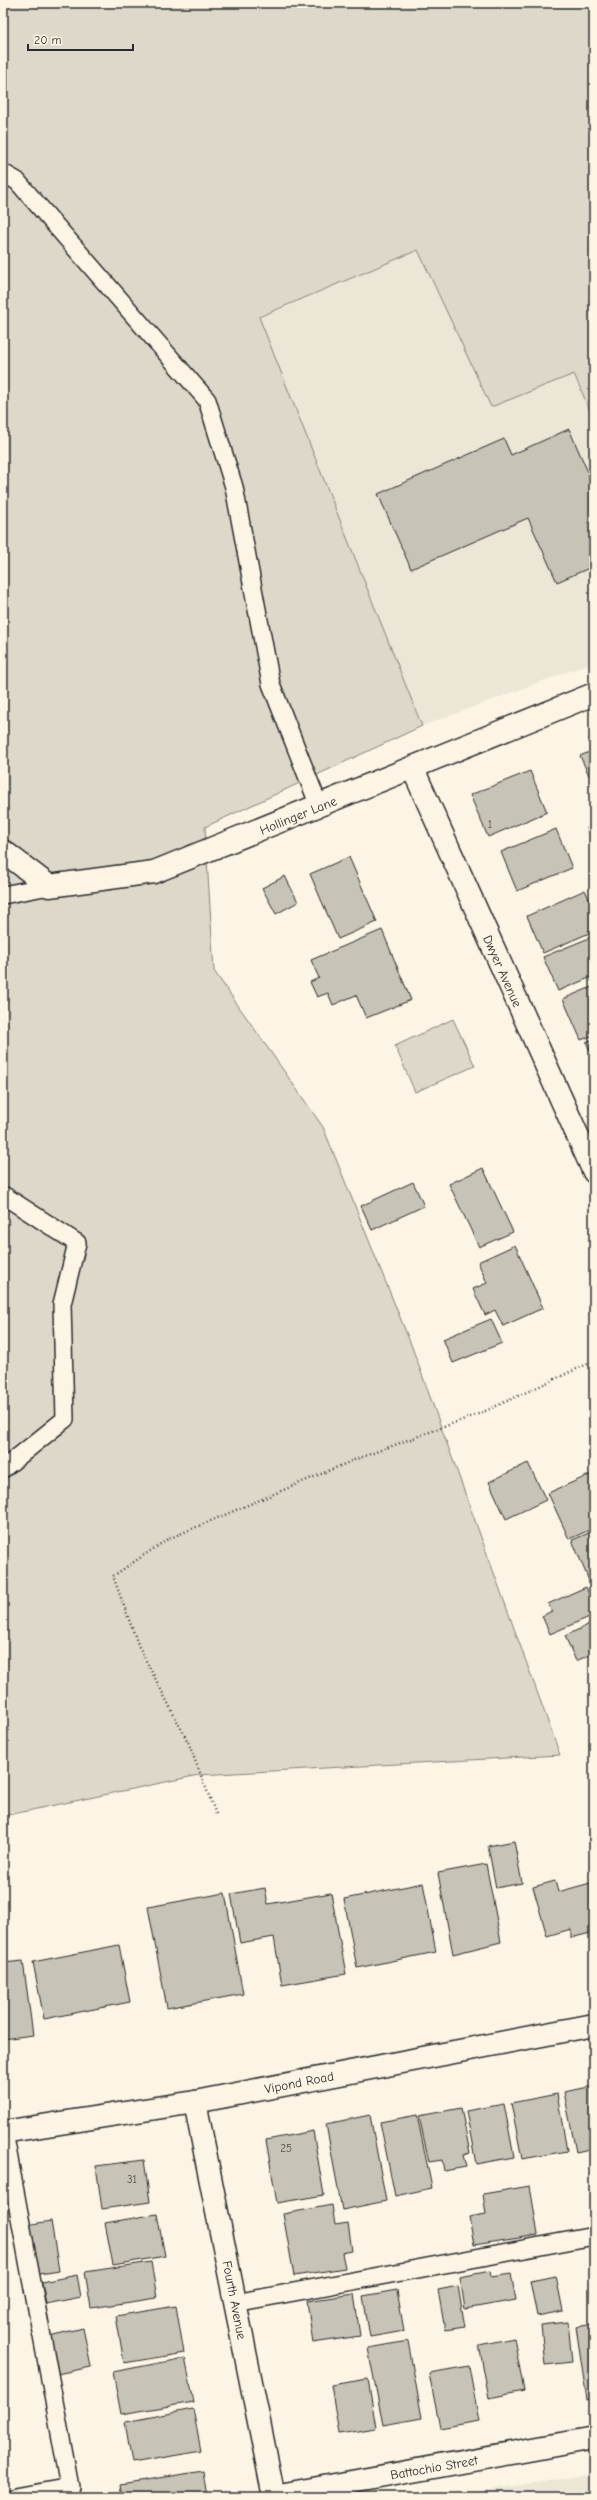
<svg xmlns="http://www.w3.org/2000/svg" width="597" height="2500" font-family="'Comic Neue',sans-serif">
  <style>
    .built { fill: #ece6d7 }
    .green { fill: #ded8ca; stroke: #84827a }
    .building { fill: #c8c3b7; stroke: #2b2b2b }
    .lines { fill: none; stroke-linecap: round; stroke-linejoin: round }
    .service-casing { stroke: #2b2b2b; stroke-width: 20 }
    .minor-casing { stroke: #2b2b2b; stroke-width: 25 }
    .tertiary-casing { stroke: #2b2b2b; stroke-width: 25 }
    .path { stroke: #2b2b2b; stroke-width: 2.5; stroke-dasharray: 1 3; stroke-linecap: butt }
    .service { stroke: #fcf5e5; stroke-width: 17 }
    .minor { stroke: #fcf5e5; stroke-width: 22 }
    .tertiary { stroke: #fcf5e5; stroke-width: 22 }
    .labels { text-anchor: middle; stroke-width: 3.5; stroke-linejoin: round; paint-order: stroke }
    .number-label { font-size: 11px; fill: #52514e }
    .street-label { font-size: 13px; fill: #2b2b2b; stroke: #fcf5e5 }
  </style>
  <rect width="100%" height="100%" fill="#fcf5e5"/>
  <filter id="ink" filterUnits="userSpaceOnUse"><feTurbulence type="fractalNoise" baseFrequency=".025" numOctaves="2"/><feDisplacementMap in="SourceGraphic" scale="8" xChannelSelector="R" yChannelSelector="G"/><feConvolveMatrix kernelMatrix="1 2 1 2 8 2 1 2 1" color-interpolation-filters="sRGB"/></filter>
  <g filter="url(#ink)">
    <g class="built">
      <path d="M 418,250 L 491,407 L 574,374 L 594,420 L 594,662 L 422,726 L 259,318 Z"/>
      <path d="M 594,2474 L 594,2497 L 444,2497 Z"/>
    </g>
    <g class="green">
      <path d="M 3,3 L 594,3 L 594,420 L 574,374 L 491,407 L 418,250 L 259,317 L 422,726 L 205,827 L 214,971 L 323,1127 L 412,1347 L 560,1755 L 199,1775 L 3,1816 Z"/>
      <path d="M 453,1019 L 475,1066 L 415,1092 L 395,1046 Z"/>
    </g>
    <g class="building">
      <path d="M 569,429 L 594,486 L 594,566 L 557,582 L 528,518 L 411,569 L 378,494 L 504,439 L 511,455 Z"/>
      <path d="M 594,737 L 594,749 L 589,739 Z"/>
      <path d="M 594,750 L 594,786 L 580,756 Z"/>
      <path d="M 530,771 L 547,812 L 488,837 L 470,795 Z"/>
      <path d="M 594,825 L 594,845 L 587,828 Z"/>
      <path d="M 556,829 L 572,868 L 517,891 L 501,852 Z"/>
      <path d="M 349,857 L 377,922 L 338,939 L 310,874 Z"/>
      <path d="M 285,876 L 298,902 L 276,914 L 262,888 Z"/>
      <path d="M 585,890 L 594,910 L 594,931 L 543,953 L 527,916 Z"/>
      <path d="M 382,930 L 411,1000 L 366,1018 L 356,995 L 333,1005 L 328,993 L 317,997 L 310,982 L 319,978 L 311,960 Z"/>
      <path d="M 594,936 L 594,976 L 558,991 L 543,957 Z"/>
      <path d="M 594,986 L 594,1035 L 581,1040 L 563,999 Z"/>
      <path d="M 594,1039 L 594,1060 L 586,1042 Z"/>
      <path d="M 483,1168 L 513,1232 L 479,1247 L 449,1184 Z"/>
      <path d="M 413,1182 L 424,1206 L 372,1230 L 361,1206 Z"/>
      <path d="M 515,1245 L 543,1308 L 503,1326 L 495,1310 L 485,1315 L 473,1289 L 487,1283 L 478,1262 Z"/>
      <path d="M 491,1319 L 502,1343 L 453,1363 L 443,1339 Z"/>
      <path d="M 528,1463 L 546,1500 L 506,1519 L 489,1482 Z"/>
      <path d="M 594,1473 L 594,1528 L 569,1539 L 548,1493 Z"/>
      <path d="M 594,1531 L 594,1582 L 590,1583 L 572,1540 Z"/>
      <path d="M 586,1587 L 594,1606 L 594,1615 L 550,1634 L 542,1616 L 552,1611 L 548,1604 Z"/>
      <path d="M 594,1622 L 594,1653 L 576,1661 L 565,1636 Z"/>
      <path d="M 514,1841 L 522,1883 L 496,1888 L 488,1846 Z"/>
      <path d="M 486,1864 L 501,1942 L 453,1954 L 438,1873 Z"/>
      <path d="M 555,1881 L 558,1892 L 594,1882 L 594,1932 L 571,1938 L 571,1929 L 547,1936 L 533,1887 Z"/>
      <path d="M 423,1883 L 436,1952 L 357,1968 L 344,1899 Z"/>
      <path d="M 265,1888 L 268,1904 L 331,1893 L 346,1974 L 282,1985 L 274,1937 L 240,1943 L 231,1894 Z"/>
      <path d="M 225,1893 L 243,1994 L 167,2008 L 148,1907 Z"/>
      <path d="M 119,1945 L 130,2002 L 44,2019 L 33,1962 Z"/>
      <path d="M 23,1961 L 33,2035 L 3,2039 L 3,1963 Z"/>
      <path d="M 594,2086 L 594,2148 L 576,2152 L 564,2092 Z"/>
      <path d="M 557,2094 L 567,2151 L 522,2159 L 511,2103 Z"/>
      <path d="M 504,2104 L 514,2157 L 476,2164 L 466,2111 Z"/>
      <path d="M 461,2108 L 470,2153 L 463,2155 L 466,2167 L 444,2171 L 442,2160 L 429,2162 L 419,2116 Z"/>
      <path d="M 370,2115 L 386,2201 L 342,2210 L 326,2124 Z"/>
      <path d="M 417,2115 L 432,2188 L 395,2196 L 380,2122 Z"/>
      <path d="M 313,2131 L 324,2195 L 277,2203 L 266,2140 Z"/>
      <path d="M 144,2160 L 150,2202 L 102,2209 L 96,2166 Z"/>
      <path d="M 530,2186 L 538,2235 L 474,2245 L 469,2217 L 486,2214 L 483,2194 Z"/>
      <path d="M 332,2205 L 335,2225 L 348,2223 L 352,2251 L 342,2253 L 345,2268 L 294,2276 L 283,2214 Z"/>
      <path d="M 157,2214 L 165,2256 L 113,2265 L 105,2223 Z"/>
      <path d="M 51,2221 L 59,2271 L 34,2275 L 26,2225 Z"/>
      <path d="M 151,2262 L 157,2298 L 91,2308 L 85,2272 Z"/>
      <path d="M 490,2271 L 491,2277 L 511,2274 L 516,2300 L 465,2309 L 460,2277 Z"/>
      <path d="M 77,2275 L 81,2297 L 46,2304 L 42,2282 Z"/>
      <path d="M 556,2276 L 563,2311 L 537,2316 L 530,2281 Z"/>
      <path d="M 458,2286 L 465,2327 L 445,2330 L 438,2290 Z"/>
      <path d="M 3,2287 L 7,2309 L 3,2310 Z"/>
      <path d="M 397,2290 L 404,2331 L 370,2337 L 363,2296 Z"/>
      <path d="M 354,2294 L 360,2336 L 313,2343 L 307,2301 Z"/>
      <path d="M 176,2306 L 184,2353 L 124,2363 L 116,2316 Z"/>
      <path d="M 568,2322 L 572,2362 L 545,2365 L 541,2325 Z"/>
      <path d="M 594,2324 L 594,2398 L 587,2400 L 576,2327 Z"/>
      <path d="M 83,2328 L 91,2367 L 57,2374 L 49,2336 Z"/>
      <path d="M 514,2338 L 524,2391 L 489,2398 L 479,2345 Z"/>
      <path d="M 408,2341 L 422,2418 L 383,2425 L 368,2348 Z"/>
      <path d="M 185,2358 L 194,2402 L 121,2414 L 113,2372 Z"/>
      <path d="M 469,2366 L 479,2421 L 440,2428 L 429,2373 Z"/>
      <path d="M 368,2379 L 376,2428 L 339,2434 L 331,2385 Z"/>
      <path d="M 193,2409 L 201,2451 L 132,2463 L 125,2422 Z"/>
      <path d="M 203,2471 L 207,2497 L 122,2497 L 120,2484 Z"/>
    </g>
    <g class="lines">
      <g class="service-casing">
        <g id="service">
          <path d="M 3,173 L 17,181 L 207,400 L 234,487 L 271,684 L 319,806"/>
          <path d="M 3,895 L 49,886"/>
          <path d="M 3,1195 L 77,1243 L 62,1304 L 65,1419 L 3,1469"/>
          <path d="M 4,2132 L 70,2487 L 15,2497"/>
          <path d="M 235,2303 L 594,2236"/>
        </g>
      </g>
      <g class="minor-casing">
        <g id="minor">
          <path d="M 413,769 L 594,1172"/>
          <path d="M 3,851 L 49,886 L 154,872 L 594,694"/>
          <path d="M 195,2102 L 274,2497"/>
          <path d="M 274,2496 L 594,2438"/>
        </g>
      </g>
      <g class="tertiary-casing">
        <path id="tertiary" d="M 3,2132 L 195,2102 L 594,2025"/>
      </g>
      <path class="path" d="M 216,1814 L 188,1742 L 139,1647 L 113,1576 L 168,1539 L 354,1460 L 481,1413 L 594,1361"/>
      <use href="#service" class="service"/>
      <use href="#minor" class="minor"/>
      <use href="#tertiary" class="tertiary"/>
    </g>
  </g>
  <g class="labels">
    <g class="number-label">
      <text x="490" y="828">1</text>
      <text x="286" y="2152">25</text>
      <text x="132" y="2183">31</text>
    </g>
    <g class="street-label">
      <text transform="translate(298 815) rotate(-22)" y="5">Hollinger Lane</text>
      <text transform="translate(503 971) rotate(66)" y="5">Dwyer Avenue</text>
      <text transform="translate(299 2082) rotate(-11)" y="5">Vipond Road</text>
      <text transform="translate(235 2300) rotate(79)" y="5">Fourth Avenue</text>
      <text transform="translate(434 2467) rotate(-10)" y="5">Battochio Street</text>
    </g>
  </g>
  <rect width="597" height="2500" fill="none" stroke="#fcf5e5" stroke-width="16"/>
  <rect x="8" y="8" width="581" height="2484" fill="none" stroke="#2b2b2b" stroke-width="1.5" filter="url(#ink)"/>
  <path d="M28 44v6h105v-6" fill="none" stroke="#2b2b2b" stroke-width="2"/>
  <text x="34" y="44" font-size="12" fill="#2b2b2b" stroke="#fcf5e5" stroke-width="3" paint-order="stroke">20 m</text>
</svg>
